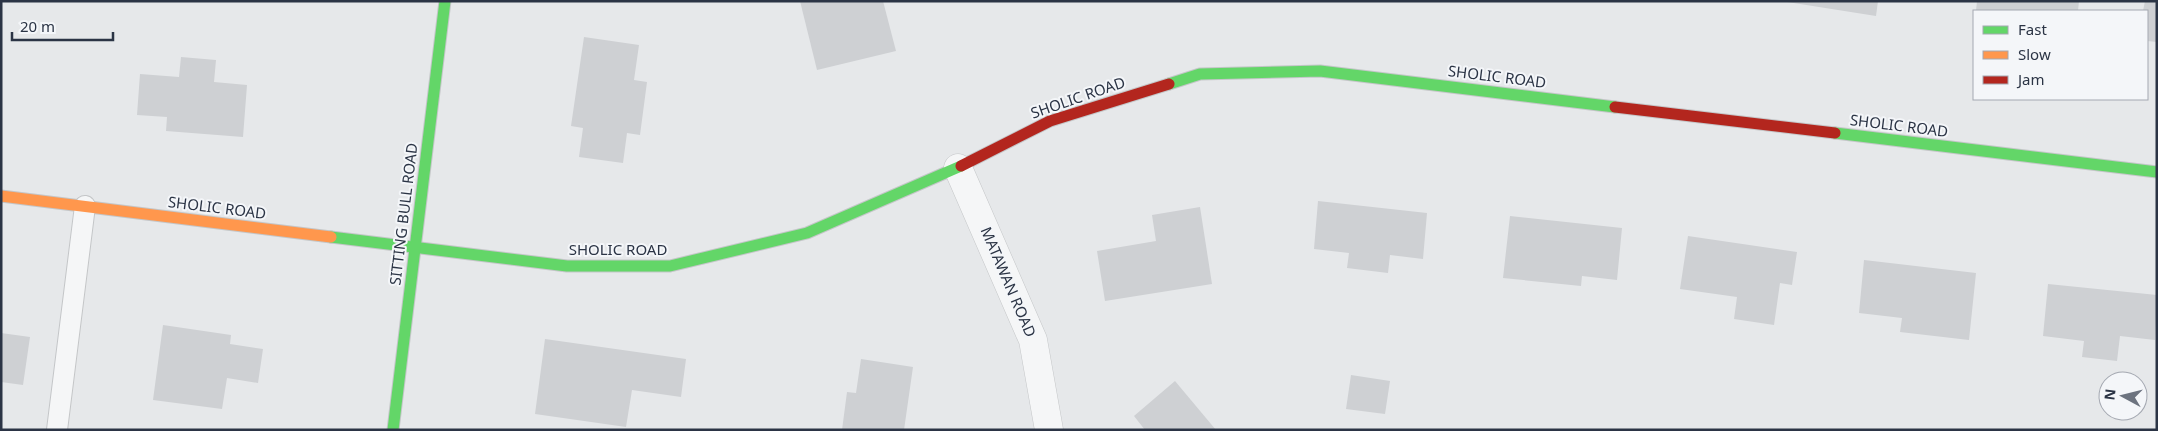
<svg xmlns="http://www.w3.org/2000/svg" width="2158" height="431" font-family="'Noto Sans',sans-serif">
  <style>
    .building { fill: #ced0d3 }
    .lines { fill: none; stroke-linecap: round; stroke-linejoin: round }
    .lane-casing { stroke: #c4c6c8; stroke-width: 22 }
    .street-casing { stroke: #c4c6c8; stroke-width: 29 }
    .fast-casing { stroke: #c4c6c8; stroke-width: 13 }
    .slow-casing { stroke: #c4c6c8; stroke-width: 13 }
    .jam-casing { stroke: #c4c6c8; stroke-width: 13 }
    .lane { stroke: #f5f6f7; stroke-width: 20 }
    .street { stroke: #f5f6f7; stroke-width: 28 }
    .fast { stroke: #63d668; stroke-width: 11 }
    .slow { stroke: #ff974d; stroke-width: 11 }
    .jam { stroke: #b3261e; stroke-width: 11 }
    .labels { text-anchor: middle; stroke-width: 4; stroke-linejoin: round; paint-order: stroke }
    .street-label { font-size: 15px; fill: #2b3445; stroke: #f4f6f9 }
  </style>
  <rect width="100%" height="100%" fill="#e6e8ea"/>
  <g class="building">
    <path d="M 800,1 L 883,1 L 896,51 L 817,70 Z"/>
    <path d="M 1781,1 L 1878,1 L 1876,16 Z"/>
    <path d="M 1977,1 L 2079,1 L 2078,11 L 1976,11 Z"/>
    <path d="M 2145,1 L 2157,1 L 2157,42 L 2147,41 L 2147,11 L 2143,11 Z"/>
    <path d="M 584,37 L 639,45 L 634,80 L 647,82 L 640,135 L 627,133 L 623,163 L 579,157 L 583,128 L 571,126 Z"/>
    <path d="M 181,57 L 216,60 L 214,82 L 247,85 L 243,137 L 166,131 L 167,117 L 137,115 L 140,74 L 179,77 Z"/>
    <path d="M 1318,201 L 1427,213 L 1423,259 L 1390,255 L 1388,273 L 1347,268 L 1349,253 L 1314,249 Z"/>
    <path d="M 1200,207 L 1212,284 L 1105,301 L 1097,251 L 1156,241 L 1152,215 Z"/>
    <path d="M 1510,216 L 1622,228 L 1617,280 L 1582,276 L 1581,286 L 1503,278 Z"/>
    <path d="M 1688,236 L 1797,252 L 1792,285 L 1780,283 L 1774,325 L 1734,319 L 1737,297 L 1680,289 Z"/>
    <path d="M 1864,260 L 1976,273 L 1969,340 L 1900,332 L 1902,318 L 1859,313 Z"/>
    <path d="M 2048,284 L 2157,295 L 2155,340 L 2120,336 L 2117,361 L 2082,357 L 2084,341 L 2043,336 Z"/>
    <path d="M 163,325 L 231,335 L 230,344 L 263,349 L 258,383 L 227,378 L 222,409 L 153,400 Z"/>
    <path d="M 1,333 L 30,337 L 23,385 L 1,382 Z"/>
    <path d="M 545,339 L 686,359 L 681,397 L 632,390 L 626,427 L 535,414 Z"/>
    <path d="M 861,359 L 913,367 L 904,430 L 842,430 L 847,392 L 856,393 Z"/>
    <path d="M 1351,375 L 1390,381 L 1385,414 L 1346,409 Z"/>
    <path d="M 1175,381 L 1216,430 L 1145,430 L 1134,416 Z"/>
  </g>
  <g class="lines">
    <g class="lane-casing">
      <path id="lane" d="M 57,430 L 85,206"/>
    </g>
    <g class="street-casing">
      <path id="street" d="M 958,168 L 1033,340 L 1049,430"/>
    </g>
    <g class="fast-casing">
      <g id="fast">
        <path d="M 1169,84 L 1200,74 L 1320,71 L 1615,107"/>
        <path d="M 1835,133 L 2157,172"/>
        <path d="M 331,237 L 567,266 L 670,266 L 807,233 L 961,166"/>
        <path d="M 393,430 L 445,1"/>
      </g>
    </g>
    <g class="slow-casing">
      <path id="slow" d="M 1,196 L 331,237"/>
    </g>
    <g class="jam-casing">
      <g id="jam">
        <path d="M 1615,107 L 1835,133"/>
        <path d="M 961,166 L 1050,121 L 1169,84"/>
      </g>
    </g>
    <use href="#lane" class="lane"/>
    <use href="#street" class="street"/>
    <use href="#fast" class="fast"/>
    <use href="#slow" class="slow"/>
    <use href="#jam" class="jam"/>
  </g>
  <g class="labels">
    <g class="street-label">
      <text transform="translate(1497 77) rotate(7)" y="5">SHOLIC ROAD</text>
      <text transform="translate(1078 98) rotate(-19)" y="5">SHOLIC ROAD</text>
      <text transform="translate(1899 126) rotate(7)" y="5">SHOLIC ROAD</text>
      <text transform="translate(217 208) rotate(7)" y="5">SHOLIC ROAD</text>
      <text transform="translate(404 214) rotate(-83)" y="5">SITTING BULL ROAD</text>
      <text x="618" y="255">SHOLIC ROAD</text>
      <text transform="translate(1008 282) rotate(67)" y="5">MATAWAN ROAD</text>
    </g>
  </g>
  <rect width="2158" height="431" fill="none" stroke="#2b3445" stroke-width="5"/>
  <rect x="1973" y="10" width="175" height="90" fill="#f4f6f9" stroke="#a4a8b1"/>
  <rect x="1983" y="26" width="25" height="8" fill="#63d668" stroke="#a4a8b1"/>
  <text x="2018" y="35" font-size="15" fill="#2b3445">Fast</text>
  <rect x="1983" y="51" width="25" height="8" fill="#ff974d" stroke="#a4a8b1"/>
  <text x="2018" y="60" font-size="15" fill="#2b3445">Slow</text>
  <rect x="1983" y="76" width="25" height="8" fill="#b3261e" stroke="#a4a8b1"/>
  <text x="2018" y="85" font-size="15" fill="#2b3445">Jam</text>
  <g transform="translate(2123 396) rotate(277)"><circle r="24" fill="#f4f6f9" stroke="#a4a8b1"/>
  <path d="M0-4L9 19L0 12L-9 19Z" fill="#6c737f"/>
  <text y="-8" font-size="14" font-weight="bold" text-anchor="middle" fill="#2b3445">N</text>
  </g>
  <path d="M12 32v8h101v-8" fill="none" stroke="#2b3445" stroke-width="2.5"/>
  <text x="20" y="32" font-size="15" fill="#2b3445" stroke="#f4f6f9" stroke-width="4" paint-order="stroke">20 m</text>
</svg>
